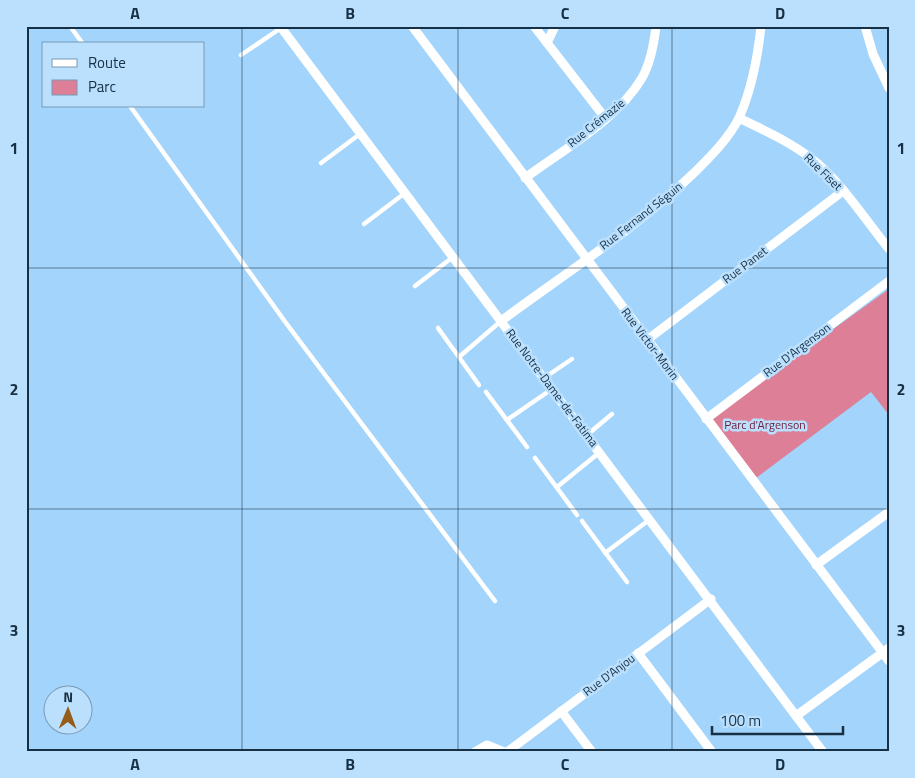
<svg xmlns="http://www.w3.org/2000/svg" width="915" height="778" font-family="'Titillium Web',sans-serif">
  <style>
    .green { fill: #dc7f97 }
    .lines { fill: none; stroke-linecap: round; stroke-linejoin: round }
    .service { stroke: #fff; stroke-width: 4.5 }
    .minor { stroke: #fff; stroke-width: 9 }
    .grid { fill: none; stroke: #173044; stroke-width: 1; stroke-opacity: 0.55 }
    .labels { text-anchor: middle; stroke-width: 5; stroke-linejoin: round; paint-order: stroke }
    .street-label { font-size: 12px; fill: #173044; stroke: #bbe0fe }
    .park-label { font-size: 12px; fill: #6e1b38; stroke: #bbe0fe }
    .neatline { fill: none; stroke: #173044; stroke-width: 2 }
    .grid-label { font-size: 16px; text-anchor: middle; font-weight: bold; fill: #173044 }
  </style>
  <rect width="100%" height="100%" fill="#a3d4fc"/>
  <path class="green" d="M 889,289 L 889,415 L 871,392 L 756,478 L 708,419 Z"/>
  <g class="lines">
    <g class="service">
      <path d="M 70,26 L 83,44"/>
      <path d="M 241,55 L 281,28"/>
      <path d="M 130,106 L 286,323 L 495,601"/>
      <path d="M 321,163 L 360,134"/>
      <path d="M 364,224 L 405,193"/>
      <path d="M 415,286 L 453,257"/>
      <path d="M 438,328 L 479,385"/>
      <path d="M 459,357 L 501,321"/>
      <path d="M 544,378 L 572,359"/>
      <path d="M 486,392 L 527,447"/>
      <path d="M 507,420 L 552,389"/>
      <path d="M 587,435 L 612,414"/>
      <path d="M 535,458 L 577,515"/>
      <path d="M 557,487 L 600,452"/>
      <path d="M 582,521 L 627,582"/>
      <path d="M 605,553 L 649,520"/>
    </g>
    <g class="minor">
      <path d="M 280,26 L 823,752"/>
      <path d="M 412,26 L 889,661"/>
      <path d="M 534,26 L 606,119"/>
      <path d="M 865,26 L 873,54 L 889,88"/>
      <path d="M 547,43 L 555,26"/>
      <path d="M 739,118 C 764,130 790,142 812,159 C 840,180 867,222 889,249"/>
      <path d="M 525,178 C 563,150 618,119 642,78 C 651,62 654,44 656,26"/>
      <path d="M 501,321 C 567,272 637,228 696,171 C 711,156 729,138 739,118 C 751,91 758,55 761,26"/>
      <path d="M 647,340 L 843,191"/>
      <path d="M 706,419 L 889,281"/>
      <path d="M 816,565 L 889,512"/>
      <path d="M 638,653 L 712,752"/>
      <path d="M 561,711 L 592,752"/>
      <path d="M 796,716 L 889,648"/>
      <path d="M 475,752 L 487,745 L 504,752"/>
      <path d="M 507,752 L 711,599"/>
    </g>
  </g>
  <path class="grid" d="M 242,26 L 242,752M 458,26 L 458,752M 672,26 L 672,752M 26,268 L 889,268M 26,509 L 889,509"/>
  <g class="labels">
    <g class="street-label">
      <text transform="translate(596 123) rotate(-39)" y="4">Rue Crémazie</text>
      <text transform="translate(823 172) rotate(44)" y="4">Rue Fiset</text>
      <text transform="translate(641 216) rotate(-38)" y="4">Rue Fernand Séguin</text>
      <text transform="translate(745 265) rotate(-37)" y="4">Rue Panet</text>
      <text transform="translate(650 344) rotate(53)" y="4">Rue Victor-Morin</text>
      <text transform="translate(797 350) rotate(-37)" y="4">Rue D'Argenson</text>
      <text transform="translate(552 388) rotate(53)" y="4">Rue Notre-Dame-de-Fatima</text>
      <text transform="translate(609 675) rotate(-37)" y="4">Rue D'Anjou</text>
    </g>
    <g class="park-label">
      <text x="765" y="429">Parc d'Argenson</text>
    </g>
  </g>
  <rect width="915" height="778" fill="none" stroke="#bbe0fe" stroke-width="55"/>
  <rect x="42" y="42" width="162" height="65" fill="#bbe0fe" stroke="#799ab4"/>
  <rect x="52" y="59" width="25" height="8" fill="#ffffff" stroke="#799ab4"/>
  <text x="88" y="68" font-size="15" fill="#173044">Route</text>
  <rect x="52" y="80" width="25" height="15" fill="#dc7f97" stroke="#799ab4"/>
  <text x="88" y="92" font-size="15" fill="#173044">Parc</text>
  <g transform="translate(68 710) rotate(1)"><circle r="24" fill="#bbe0fe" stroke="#799ab4"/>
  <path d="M0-4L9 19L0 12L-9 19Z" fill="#955b19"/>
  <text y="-8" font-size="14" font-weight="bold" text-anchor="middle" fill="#173044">N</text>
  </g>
  <path d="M712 726v8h131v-8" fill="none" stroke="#173044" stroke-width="2.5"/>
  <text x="720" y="726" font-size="15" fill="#173044" stroke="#bbe0fe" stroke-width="4" paint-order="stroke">100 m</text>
  <rect x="28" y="28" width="860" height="722" class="neatline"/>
  <g class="grid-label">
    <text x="135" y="19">A</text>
    <text x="350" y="19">B</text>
    <text x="565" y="19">C</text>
    <text x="780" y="19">D</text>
    <text x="14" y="154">1</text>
    <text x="901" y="154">1</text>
    <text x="14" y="395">2</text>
    <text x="901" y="395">2</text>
    <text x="14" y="636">3</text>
    <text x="901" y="636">3</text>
    <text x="135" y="770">A</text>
    <text x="350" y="770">B</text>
    <text x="565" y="770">C</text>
    <text x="780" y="770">D</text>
  </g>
</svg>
